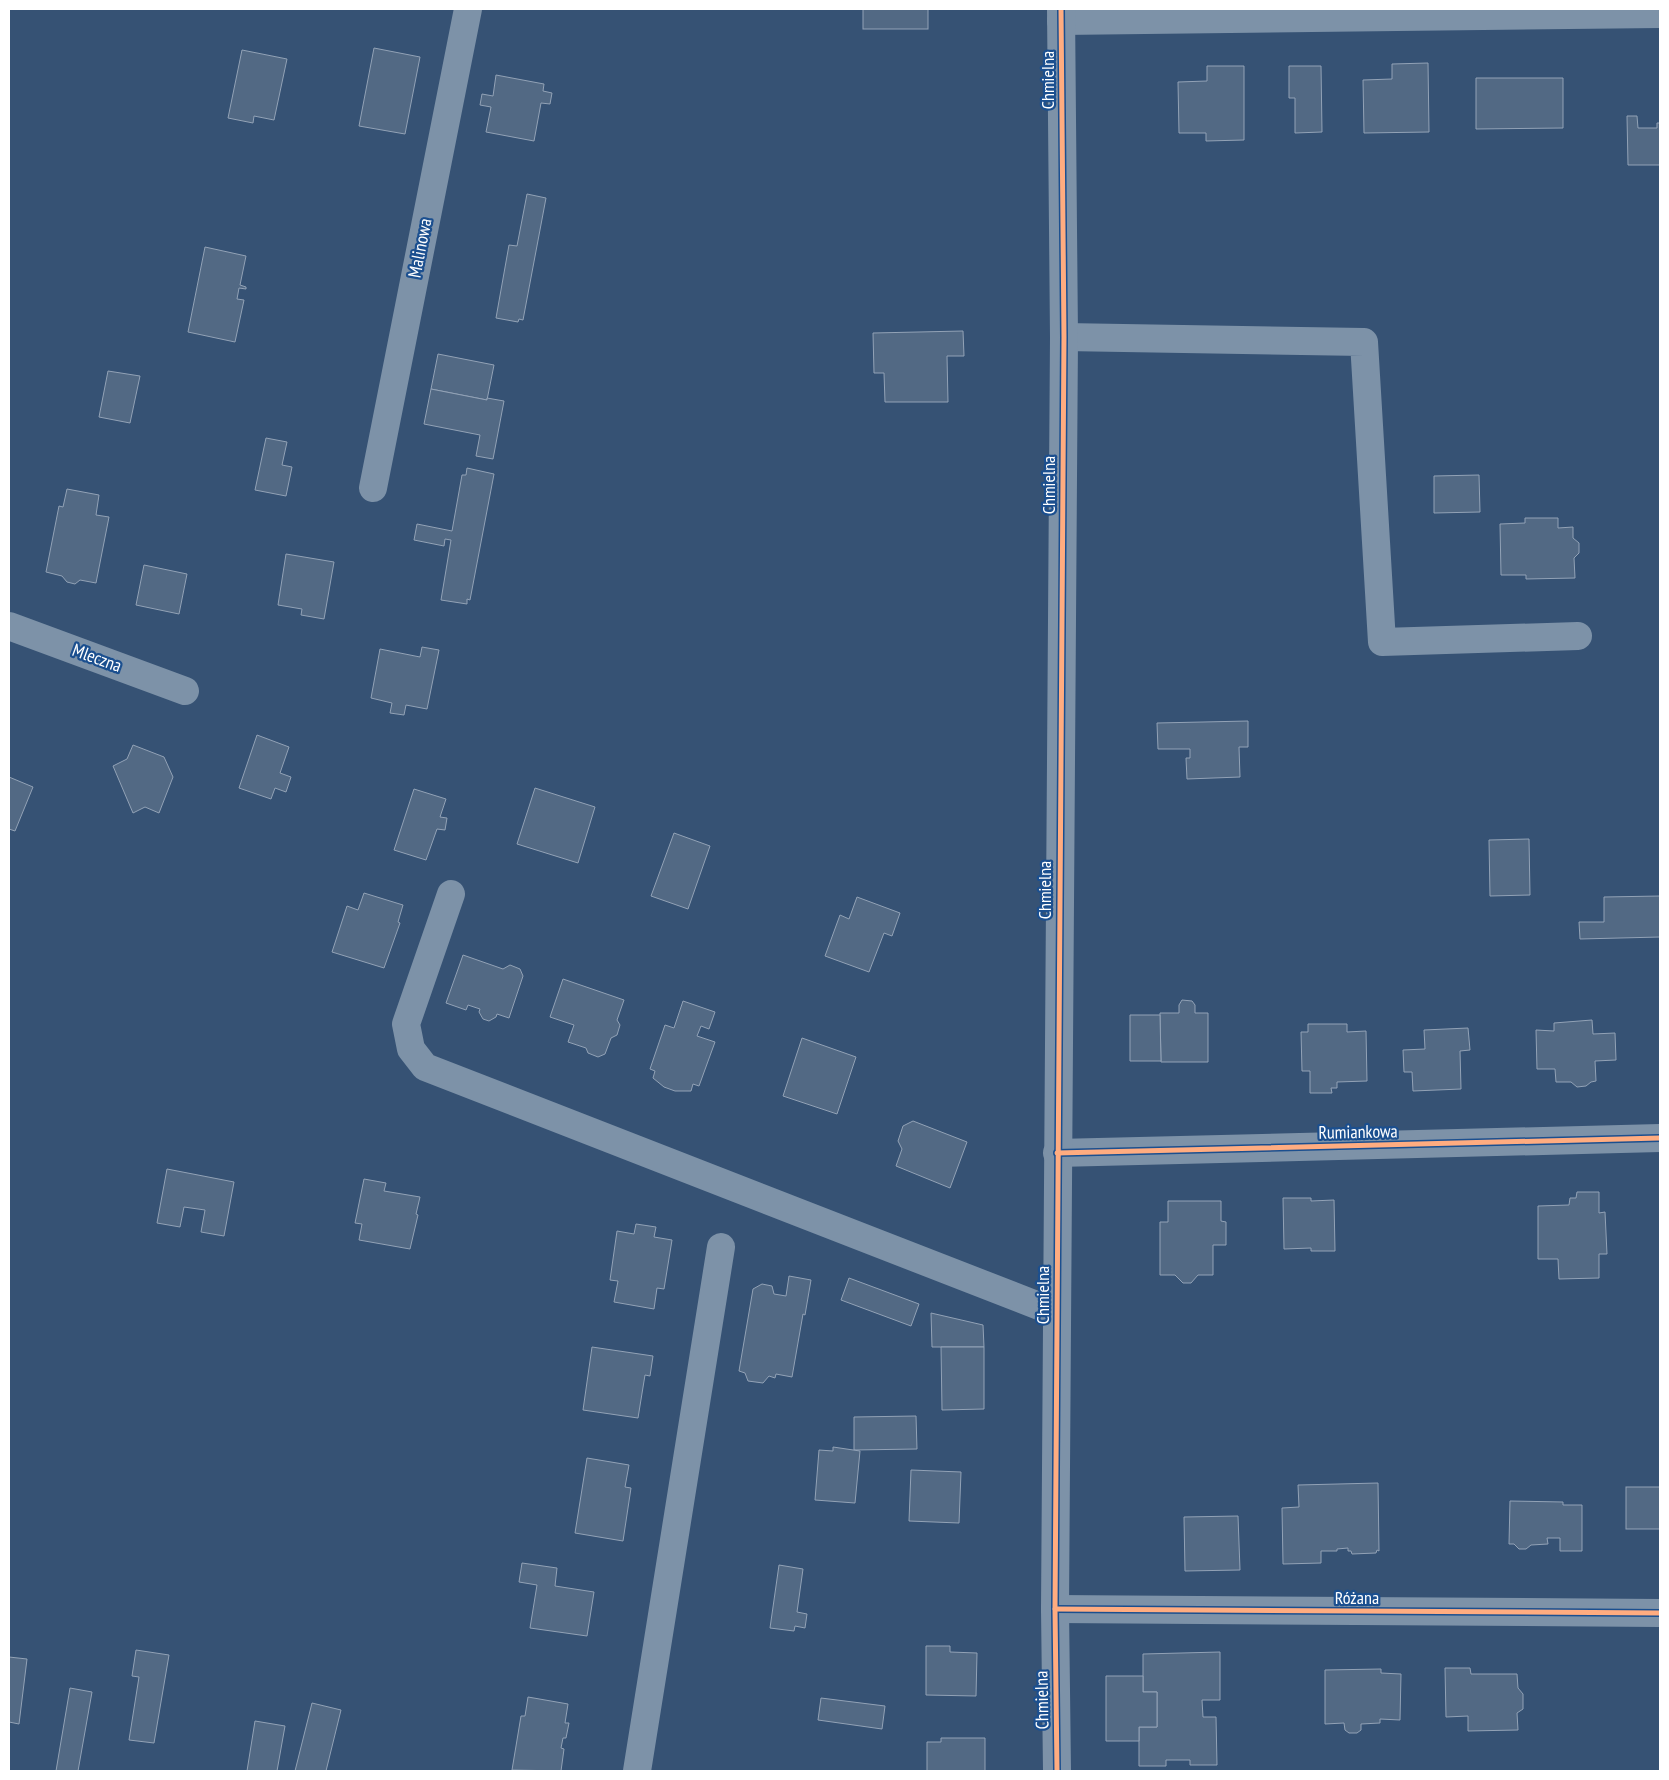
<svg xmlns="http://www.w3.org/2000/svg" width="1669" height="1780" font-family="'PT Sans Narrow',sans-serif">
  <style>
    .building { fill: #526984; stroke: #92a2b6 }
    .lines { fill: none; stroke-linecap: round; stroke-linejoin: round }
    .minor { stroke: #7d92a8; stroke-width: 28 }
    .cycleway-casing { stroke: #1b4f8f; stroke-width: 8 }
    .cycleway { stroke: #ffac80; stroke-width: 5 }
    .labels { text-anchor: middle; stroke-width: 4.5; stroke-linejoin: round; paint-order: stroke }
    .street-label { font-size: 18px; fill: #fff; stroke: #1b4f8f }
  </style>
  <rect width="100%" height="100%" fill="#365274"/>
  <g class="building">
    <rect x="863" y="9" width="65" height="20"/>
    <path d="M 374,48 L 420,57 L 405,134 L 359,126 Z"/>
    <path d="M 242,50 L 287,59 L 274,120 L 254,116 L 253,123 L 228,118 Z"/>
    <path d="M 1428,63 L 1429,132 L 1364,133 L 1363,80 L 1392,79 L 1392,64 Z"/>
    <path d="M 1207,66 L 1244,66 L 1244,140 L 1206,141 L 1206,133 L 1179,133 L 1178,82 L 1207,81 Z"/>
    <path d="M 1289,66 L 1321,66 L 1322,132 L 1295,133 L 1295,98 L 1289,98 Z"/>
    <path d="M 496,75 L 544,84 L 543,91 L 552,93 L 550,104 L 541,103 L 534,141 L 486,132 L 491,107 L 480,105 L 482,94 L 493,96 Z"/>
    <path d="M 1476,78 L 1563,78 L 1563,128 L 1476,129 Z"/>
    <path d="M 1627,116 L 1637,116 L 1638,128 L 1657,128 L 1657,123 L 1660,123 L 1660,165 L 1628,165 Z"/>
    <path d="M 527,194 L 546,198 L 523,320 L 519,319 L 518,322 L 496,318 L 509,245 L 517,246 Z"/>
    <path d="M 205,247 L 246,256 L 240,285 L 246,287 L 246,289 L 239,288 L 237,299 L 244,300 L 235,342 L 188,332 Z"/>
    <path d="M 963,331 L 964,356 L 947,356 L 948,402 L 885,402 L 884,373 L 874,373 L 873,333 Z"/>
    <path d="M 438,354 L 494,365 L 487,400 L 431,389 Z"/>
    <path d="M 108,371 L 140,376 L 130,423 L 99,417 Z"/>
    <path d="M 431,389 L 487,400 L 487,398 L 504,401 L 493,459 L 476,456 L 480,435 L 424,424 Z"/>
    <path d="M 266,438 L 287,442 L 282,465 L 292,467 L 286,496 L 255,490 Z"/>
    <path d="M 467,468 L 494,474 L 470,600 L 467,599 L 467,604 L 441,600 L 451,540 L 445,539 L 444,546 L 414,540 L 417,524 L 452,531 L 462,475 L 466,475 Z"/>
    <path d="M 1479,475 L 1480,512 L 1434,513 L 1434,476 Z"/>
    <path d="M 67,489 L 99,495 L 96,515 L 109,517 L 96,583 L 80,580 L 75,584 L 67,582 L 62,576 L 46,572 L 59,506 L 63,507 Z"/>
    <path d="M 1525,518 L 1558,518 L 1558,528 L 1573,527 L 1573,538 L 1579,543 L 1579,553 L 1574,558 L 1575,578 L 1526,579 L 1526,575 L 1501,575 L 1500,524 L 1525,523 Z"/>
    <path d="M 286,554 L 334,562 L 324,619 L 301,615 L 302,609 L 278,605 Z"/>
    <path d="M 144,565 L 187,574 L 179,614 L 136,605 Z"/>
    <path d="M 422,647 L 439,650 L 427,709 L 406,705 L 404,715 L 390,713 L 392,703 L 371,698 L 380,649 L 420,657 Z"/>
    <path d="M 1248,721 L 1248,747 L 1239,747 L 1240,777 L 1187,779 L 1186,758 L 1190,758 L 1190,749 L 1158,749 L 1157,723 Z"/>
    <path d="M 257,735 L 289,747 L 280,773 L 291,777 L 286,792 L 275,788 L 271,799 L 239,788 Z"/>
    <path d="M 133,745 L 164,757 L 173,777 L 159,813 L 145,807 L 133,813 L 113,766 L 127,759 Z"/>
    <path d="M 9,777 L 33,787 L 15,831 L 9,829 Z"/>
    <path d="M 535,788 L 595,807 L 578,863 L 517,844 Z"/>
    <path d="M 414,789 L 446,799 L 440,817 L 447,818 L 445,830 L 437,829 L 426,860 L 394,850 Z"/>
    <path d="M 674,833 L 710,846 L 688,909 L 651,896 Z"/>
    <path d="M 1529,839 L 1530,895 L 1490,896 L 1489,840 Z"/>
    <path d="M 364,893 L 403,905 L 398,922 L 400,923 L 384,968 L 332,952 L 347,906 L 358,910 Z"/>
    <path d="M 1660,896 L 1660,937 L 1580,939 L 1579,922 L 1604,922 L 1604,897 Z"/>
    <path d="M 857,897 L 900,913 L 892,936 L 884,933 L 869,972 L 825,956 L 840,915 L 849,919 Z"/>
    <path d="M 463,955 L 503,969 L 510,965 L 520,969 L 523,976 L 509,1018 L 497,1014 L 496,1017 L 489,1021 L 483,1019 L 479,1012 L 480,1009 L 468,1005 L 466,1010 L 446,1003 Z"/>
    <path d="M 563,979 L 624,1000 L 617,1020 L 620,1025 L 617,1035 L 611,1038 L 605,1054 L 598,1057 L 588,1053 L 586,1048 L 568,1042 L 574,1025 L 550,1017 Z"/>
    <path d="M 1182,1000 L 1192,1001 L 1195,1005 L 1195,1013 L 1208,1013 L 1208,1062 L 1161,1062 L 1160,1013 L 1179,1013 L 1179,1005 Z"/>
    <path d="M 683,1001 L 715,1012 L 709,1029 L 701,1026 L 697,1036 L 715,1042 L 699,1086 L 693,1084 L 691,1091 L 675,1091 L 664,1087 L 653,1078 L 655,1071 L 650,1069 L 665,1025 L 674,1028 Z"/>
    <path d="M 1130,1015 L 1160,1015 L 1161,1061 L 1130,1061 Z"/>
    <path d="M 1592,1020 L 1593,1034 L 1615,1033 L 1616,1060 L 1595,1061 L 1596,1081 L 1591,1082 L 1586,1086 L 1577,1087 L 1571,1082 L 1556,1082 L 1555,1069 L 1537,1069 L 1536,1030 L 1554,1031 L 1554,1023 Z"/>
    <path d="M 1308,1024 L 1347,1024 L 1347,1032 L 1366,1031 L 1367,1081 L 1337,1082 L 1337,1088 L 1331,1088 L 1332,1093 L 1310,1093 L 1310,1071 L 1302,1071 L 1301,1032 L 1308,1032 Z"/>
    <path d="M 1468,1028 L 1470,1050 L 1460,1051 L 1461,1089 L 1413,1091 L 1412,1072 L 1404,1072 L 1403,1050 L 1425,1049 L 1424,1030 Z"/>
    <path d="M 802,1038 L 856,1057 L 837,1114 L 783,1096 Z"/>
    <path d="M 913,1121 L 967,1142 L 950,1188 L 896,1166 L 902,1149 L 898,1141 L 903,1126 Z"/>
    <path d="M 167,1169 L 234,1182 L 224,1236 L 201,1232 L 205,1210 L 184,1207 L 180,1227 L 157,1223 Z"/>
    <path d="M 364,1179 L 386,1183 L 384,1191 L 420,1197 L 416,1214 L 418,1215 L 410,1249 L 359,1240 L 362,1224 L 355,1223 Z"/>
    <path d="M 1577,1192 L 1599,1192 L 1599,1213 L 1605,1212 L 1607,1254 L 1599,1254 L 1599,1278 L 1559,1279 L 1558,1259 L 1538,1259 L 1538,1206 L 1569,1205 L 1570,1198 L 1576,1198 Z"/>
    <path d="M 1283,1198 L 1311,1198 L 1311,1201 L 1334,1200 L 1335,1251 L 1311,1251 L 1311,1248 L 1284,1249 Z"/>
    <path d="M 1168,1201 L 1221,1201 L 1221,1221 L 1226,1222 L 1226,1245 L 1213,1245 L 1213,1275 L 1198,1275 L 1191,1283 L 1183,1283 L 1175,1275 L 1160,1275 L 1160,1222 L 1168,1222 Z"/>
    <path d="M 636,1224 L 656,1227 L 654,1237 L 672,1240 L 664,1289 L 657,1288 L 654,1309 L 614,1302 L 618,1281 L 610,1280 L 617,1231 L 634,1234 Z"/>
    <path d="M 789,1276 L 811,1280 L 805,1315 L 803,1314 L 792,1377 L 776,1374 L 775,1378 L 769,1376 L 763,1383 L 748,1381 L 745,1373 L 739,1371 L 753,1289 L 762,1284 L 772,1286 L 774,1294 L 786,1296 Z"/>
    <path d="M 849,1278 L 919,1304 L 911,1326 L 841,1300 Z"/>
    <path d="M 931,1313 L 983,1325 L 984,1347 L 932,1347 Z"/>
    <path d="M 592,1347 L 653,1356 L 650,1376 L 645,1375 L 638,1418 L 583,1410 Z"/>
    <path d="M 941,1347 L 984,1347 L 984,1409 L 942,1410 Z"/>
    <path d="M 916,1416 L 917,1449 L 854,1450 L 854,1417 Z"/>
    <path d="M 833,1447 L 860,1451 L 855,1503 L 815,1500 L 819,1450 L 833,1451 Z"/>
    <path d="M 587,1458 L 629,1465 L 625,1487 L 631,1488 L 623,1541 L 575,1533 Z"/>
    <path d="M 911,1470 L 961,1472 L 959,1523 L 909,1521 Z"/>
    <path d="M 1378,1483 L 1379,1551 L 1377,1550 L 1376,1553 L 1352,1554 L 1351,1551 L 1348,1551 L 1348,1548 L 1337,1549 L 1337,1551 L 1321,1551 L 1321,1563 L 1283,1564 L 1282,1508 L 1299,1507 L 1298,1485 Z"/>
    <rect x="1626" y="1487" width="34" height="42"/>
    <path d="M 1510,1501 L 1563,1502 L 1563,1505 L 1582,1505 L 1582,1551 L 1560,1551 L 1560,1538 L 1547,1538 L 1548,1544 L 1531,1545 L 1526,1549 L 1519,1549 L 1514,1544 L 1509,1544 Z"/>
    <path d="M 1238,1516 L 1240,1570 L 1185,1571 L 1184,1517 Z"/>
    <path d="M 522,1563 L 557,1568 L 555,1586 L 594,1592 L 587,1636 L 530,1628 L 537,1585 L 519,1582 Z"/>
    <path d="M 779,1565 L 803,1569 L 797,1612 L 807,1614 L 805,1628 L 795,1626 L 794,1631 L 770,1628 Z"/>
    <path d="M 926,1646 L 950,1646 L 950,1652 L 977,1653 L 976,1696 L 926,1695 Z"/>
    <path d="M 136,1650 L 169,1655 L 154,1743 L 129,1740 L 139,1677 L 132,1676 Z"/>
    <path d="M 1220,1652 L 1220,1700 L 1202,1700 L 1203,1717 L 1216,1717 L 1217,1765 L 1190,1765 L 1190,1760 L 1166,1760 L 1166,1766 L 1139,1766 L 1139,1727 L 1157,1727 L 1157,1692 L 1143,1692 L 1143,1654 Z"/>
    <path d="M 9,1657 L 27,1659 L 19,1724 L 9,1722 Z"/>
    <path d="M 1445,1668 L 1470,1668 L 1471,1674 L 1517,1674 L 1518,1688 L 1523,1694 L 1523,1709 L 1517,1713 L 1518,1730 L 1468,1731 L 1468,1716 L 1446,1717 Z"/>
    <path d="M 1381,1669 L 1381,1673 L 1401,1674 L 1400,1720 L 1380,1719 L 1380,1723 L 1361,1724 L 1361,1730 L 1357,1733 L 1349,1733 L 1345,1730 L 1344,1723 L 1325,1724 L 1325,1670 Z"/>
    <path d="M 1106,1676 L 1143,1676 L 1143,1692 L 1157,1692 L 1157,1727 L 1139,1727 L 1139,1741 L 1106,1741 Z"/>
    <path d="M 70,1688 L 92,1692 L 78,1771 L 56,1771 Z"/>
    <path d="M 528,1697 L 568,1704 L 565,1723 L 569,1723 L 566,1738 L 563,1738 L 561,1748 L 564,1749 L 561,1771 L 512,1770 L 521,1716 L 525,1716 Z"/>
    <path d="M 821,1698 L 885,1706 L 882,1729 L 818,1720 Z"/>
    <path d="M 312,1703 L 341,1710 L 326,1771 L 295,1771 Z"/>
    <path d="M 255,1721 L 285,1726 L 277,1771 L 247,1771 Z"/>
    <path d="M 941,1738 L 985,1738 L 985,1771 L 927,1771 L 927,1742 L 941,1742 Z"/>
  </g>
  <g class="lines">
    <g class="minor">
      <path d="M 1061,21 L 1660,14"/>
      <path d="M 1064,337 L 1364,342 L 1382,642 L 1578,636"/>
      <path d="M 373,488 L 468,9"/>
      <path d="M 9,626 L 185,691"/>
      <path d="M 451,894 L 406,1024 L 411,1049 L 425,1067 L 1057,1313"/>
      <path d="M 1057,1153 L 1660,1138"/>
      <path d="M 1055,1609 L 1660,1613"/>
      <path d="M 637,1771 L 721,1247"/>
      <path d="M 1057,1771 L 1055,1609 L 1064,337 L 1061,9"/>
    </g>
    <g class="cycleway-casing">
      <g id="cycleway">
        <path d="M 1057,1153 L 1660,1138"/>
        <path d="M 1055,1609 L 1660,1613"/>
        <path d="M 1057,1771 L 1055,1609 L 1064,337 L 1061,9"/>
      </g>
    </g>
    <use href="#cycleway" class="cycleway"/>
  </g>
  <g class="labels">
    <g class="street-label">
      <text transform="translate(1048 80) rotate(-90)" y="6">Chmielna</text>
      <text transform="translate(420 248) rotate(-79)" y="6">Malinowa</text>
      <text transform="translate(1049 485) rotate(-90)" y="6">Chmielna</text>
      <text transform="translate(97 658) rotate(20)" y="6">Mleczna</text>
      <text transform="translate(1045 890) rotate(-90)" y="6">Chmielna</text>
      <text transform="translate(1358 1132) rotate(-1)" y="6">Rumiankowa</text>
      <text transform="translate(1043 1295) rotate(-90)" y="6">Chmielna</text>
      <text x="1357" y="1604">Różana</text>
      <text transform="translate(1042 1700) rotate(-91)" y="6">Chmielna</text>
    </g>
  </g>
  <rect width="1669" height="1780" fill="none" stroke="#ffffff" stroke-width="20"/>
</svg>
